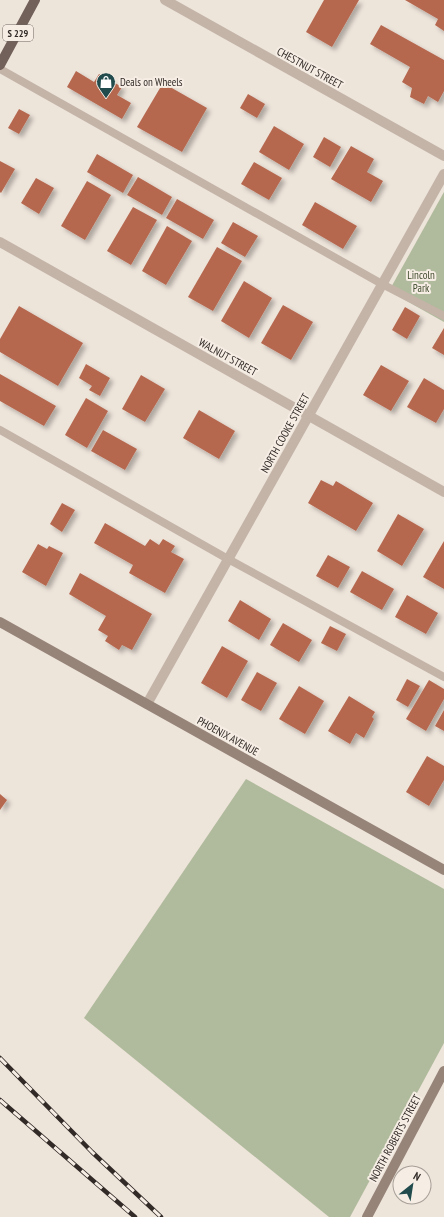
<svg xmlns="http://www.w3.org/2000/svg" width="444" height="1217" font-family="'PT Sans Narrow',sans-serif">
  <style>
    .green { fill: #b0ba9c }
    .building { fill: #b6674f; filter: url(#shadow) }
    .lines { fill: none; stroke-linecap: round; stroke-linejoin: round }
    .lane { stroke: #c4b4a8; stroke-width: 8 }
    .street { stroke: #c4b4a8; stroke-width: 10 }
    .secondary { stroke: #978479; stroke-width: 10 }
    .primary { stroke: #72615a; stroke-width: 10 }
    .rail-casing { stroke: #312a27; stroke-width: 4.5 }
    .rail { stroke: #f6eee5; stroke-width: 3; stroke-dasharray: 9; stroke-linecap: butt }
    .labels { text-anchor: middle; stroke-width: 4; stroke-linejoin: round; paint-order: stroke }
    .shield { fill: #f6eee5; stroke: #6c6560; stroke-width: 1 }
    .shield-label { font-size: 10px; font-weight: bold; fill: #312a27 }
    .street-label { font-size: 11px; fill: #312a27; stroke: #f6eee5 }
    .poi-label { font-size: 11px; fill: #312a27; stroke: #f6eee5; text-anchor: start }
    .park-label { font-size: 11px; fill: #414c2e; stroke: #f6eee5 }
  </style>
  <defs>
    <filter id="shadow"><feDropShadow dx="3.5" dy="3.5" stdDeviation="2" flood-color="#0004"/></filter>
  </defs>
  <rect width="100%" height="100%" fill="#ede4da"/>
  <g class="green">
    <path d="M 444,192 L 444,322 L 389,291 Z"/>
    <path d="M 246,779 L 444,889 L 444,1043 L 350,1217 L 329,1217 L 84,1018 Z"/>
  </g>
  <g class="building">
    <path d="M 324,0 L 359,0 L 332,47 L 306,32 Z"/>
    <path d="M 405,0 L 444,0 L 444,31 L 435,25 L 438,19 Z"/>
    <path d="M 381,25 L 444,60 L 444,91 L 438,102 L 428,96 L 424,104 L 410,97 L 412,88 L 402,82 L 410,67 L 370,44 Z"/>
    <path d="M 76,71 L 94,82 L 99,74 L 122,87 L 117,95 L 131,103 L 122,119 L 67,87 Z"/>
    <path d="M 163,83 L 207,108 L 182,152 L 137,127 Z"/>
    <path d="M 248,94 L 265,104 L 257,118 L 240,108 Z"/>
    <path d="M 19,109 L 30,115 L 19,134 L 8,128 Z"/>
    <path d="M 274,126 L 304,144 L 289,170 L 259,152 Z"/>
    <path d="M 324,137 L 341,147 L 330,167 L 313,157 Z"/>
    <path d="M 351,146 L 374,159 L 367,172 L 383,181 L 371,202 L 331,179 Z"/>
    <path d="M 97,154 L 133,175 L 123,193 L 87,172 Z"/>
    <path d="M 0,161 L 15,169 L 1,193 L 0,192 Z"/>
    <path d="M 254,162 L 282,178 L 269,200 L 241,184 Z"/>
    <path d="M 138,177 L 172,197 L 162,215 L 127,195 Z"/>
    <path d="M 36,178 L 54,188 L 39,214 L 21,203 Z"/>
    <path d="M 87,181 L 111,195 L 85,240 L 61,226 Z"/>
    <path d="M 177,199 L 214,220 L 203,239 L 166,218 Z"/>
    <path d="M 315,202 L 357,226 L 343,249 L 302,225 Z"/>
    <path d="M 133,207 L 157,220 L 131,265 L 107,251 Z"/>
    <path d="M 233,222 L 258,236 L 245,257 L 221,243 Z"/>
    <path d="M 167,226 L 192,241 L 166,285 L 142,271 Z"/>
    <path d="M 217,247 L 242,261 L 213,311 L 188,297 Z"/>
    <path d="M 244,281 L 272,298 L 249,338 L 221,321 Z"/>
    <path d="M 283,305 L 313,322 L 291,360 L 261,343 Z"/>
    <path d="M 19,306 L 83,343 L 58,386 L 0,352 L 0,339 Z"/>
    <path d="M 405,307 L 420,316 L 407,339 L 392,330 Z"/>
    <path d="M 444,328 L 444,355 L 432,348 Z"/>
    <path d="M 86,364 L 110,378 L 100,396 L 89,390 L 92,386 L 79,378 Z"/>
    <path d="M 381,365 L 409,381 L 391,411 L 363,395 Z"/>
    <path d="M 0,374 L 56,406 L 44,426 L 0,401 Z"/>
    <path d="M 141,375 L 165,389 L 145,422 L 122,409 Z"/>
    <path d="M 424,378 L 444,390 L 444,409 L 436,423 L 407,407 Z"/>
    <path d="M 86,398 L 108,411 L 87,448 L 65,435 Z"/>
    <path d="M 199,410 L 235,431 L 219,459 L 183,438 Z"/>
    <path d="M 103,430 L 137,449 L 125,470 L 91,451 Z"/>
    <path d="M 321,480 L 333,486 L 336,481 L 373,503 L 356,531 L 308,503 Z"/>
    <path d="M 62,503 L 75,510 L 62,532 L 50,524 Z"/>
    <path d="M 398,514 L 424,529 L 402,566 L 377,551 Z"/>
    <path d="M 105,523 L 145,546 L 150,539 L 159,545 L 163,539 L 175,546 L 171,552 L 184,559 L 165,593 L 129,573 L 133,565 L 94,543 Z"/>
    <path d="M 444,541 L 444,589 L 423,577 Z"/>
    <path d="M 38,544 L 47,549 L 49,546 L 63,553 L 46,586 L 22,572 Z"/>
    <path d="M 328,555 L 350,567 L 338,588 L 316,576 Z"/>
    <path d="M 362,571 L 394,589 L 382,610 L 350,592 Z"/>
    <path d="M 80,573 L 152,614 L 132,650 L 122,645 L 119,650 L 105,641 L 108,636 L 98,630 L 106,616 L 69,594 Z"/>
    <path d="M 407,595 L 438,613 L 426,634 L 395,617 Z"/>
    <path d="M 240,600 L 271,619 L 259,640 L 228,621 Z"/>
    <path d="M 283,623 L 312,640 L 299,662 L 270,645 Z"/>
    <path d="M 330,626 L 346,634 L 337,651 L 321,643 Z"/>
    <path d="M 222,646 L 248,661 L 227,698 L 201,683 Z"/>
    <path d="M 257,672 L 277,683 L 261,711 L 241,700 Z"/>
    <path d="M 407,679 L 420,686 L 408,707 L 396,700 Z"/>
    <path d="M 429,680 L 444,689 L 444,699 L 426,731 L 406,719 Z"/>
    <path d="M 299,686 L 324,701 L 305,734 L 279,719 Z"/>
    <path d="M 349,696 L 375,712 L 372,717 L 374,719 L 364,738 L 356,733 L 350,744 L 328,731 Z"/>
    <path d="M 444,710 L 444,731 L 435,726 Z"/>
    <path d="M 427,756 L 444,766 L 444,780 L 429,806 L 406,792 Z"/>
    <path d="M 0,794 L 7,800 L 0,810 Z"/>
  </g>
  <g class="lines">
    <g class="lane">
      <path d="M 0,69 L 382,284 L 444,316"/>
      <path d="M 0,430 L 228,559 L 444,677"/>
    </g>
    <g class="street">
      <path d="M 165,0 L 444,156"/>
      <path d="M 0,242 L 444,492"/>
      <path d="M 147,704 L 444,174"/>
    </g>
    <g class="secondary">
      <path d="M 0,622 L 444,870"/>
      <path d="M 367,1217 L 444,1071"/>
    </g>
    <path class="primary" d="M 0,65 L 35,0"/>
    <g class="rail-casing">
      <g id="rail">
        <path d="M 0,1058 L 92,1152 L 161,1217"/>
        <path d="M 0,1100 L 135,1217"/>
      </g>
    </g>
    <use href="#rail" class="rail"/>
  </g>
  <defs>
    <g id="shop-pin" transform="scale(1)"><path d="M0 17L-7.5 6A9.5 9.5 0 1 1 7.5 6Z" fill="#224b4d" stroke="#f6eee5"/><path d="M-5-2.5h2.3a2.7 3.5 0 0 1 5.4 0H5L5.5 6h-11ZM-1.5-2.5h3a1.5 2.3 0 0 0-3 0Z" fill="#fff"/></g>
  </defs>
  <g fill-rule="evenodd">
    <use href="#shop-pin" x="106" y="82"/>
  </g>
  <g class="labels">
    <rect class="shield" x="3" y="25" width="30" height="16" rx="3"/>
    <g class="shield-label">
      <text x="18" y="37">S 229</text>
    </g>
    <g class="street-label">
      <text transform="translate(310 68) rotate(29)" y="4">CHESTNUT STREET</text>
      <text transform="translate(228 357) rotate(29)" y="4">WALNUT STREET</text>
      <text transform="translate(285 433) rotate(-61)" y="4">NORTH COOKE STREET</text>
      <text transform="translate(228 736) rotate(29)" y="4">PHOENIX AVENUE</text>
      <text transform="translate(395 1138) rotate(-62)" y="4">NORTH ROBERTS STREET</text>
    </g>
    <g class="poi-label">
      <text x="120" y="86">Deals on Wheels</text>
    </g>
    <g class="park-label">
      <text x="421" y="279">Lincoln<tspan x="421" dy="13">Park</tspan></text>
    </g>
  </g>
  <g transform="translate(412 1185) rotate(30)"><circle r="19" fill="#f6eee5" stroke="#a7a099"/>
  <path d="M0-3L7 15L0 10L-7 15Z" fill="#224b4d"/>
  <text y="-6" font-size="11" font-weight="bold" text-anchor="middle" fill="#312a27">N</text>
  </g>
</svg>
